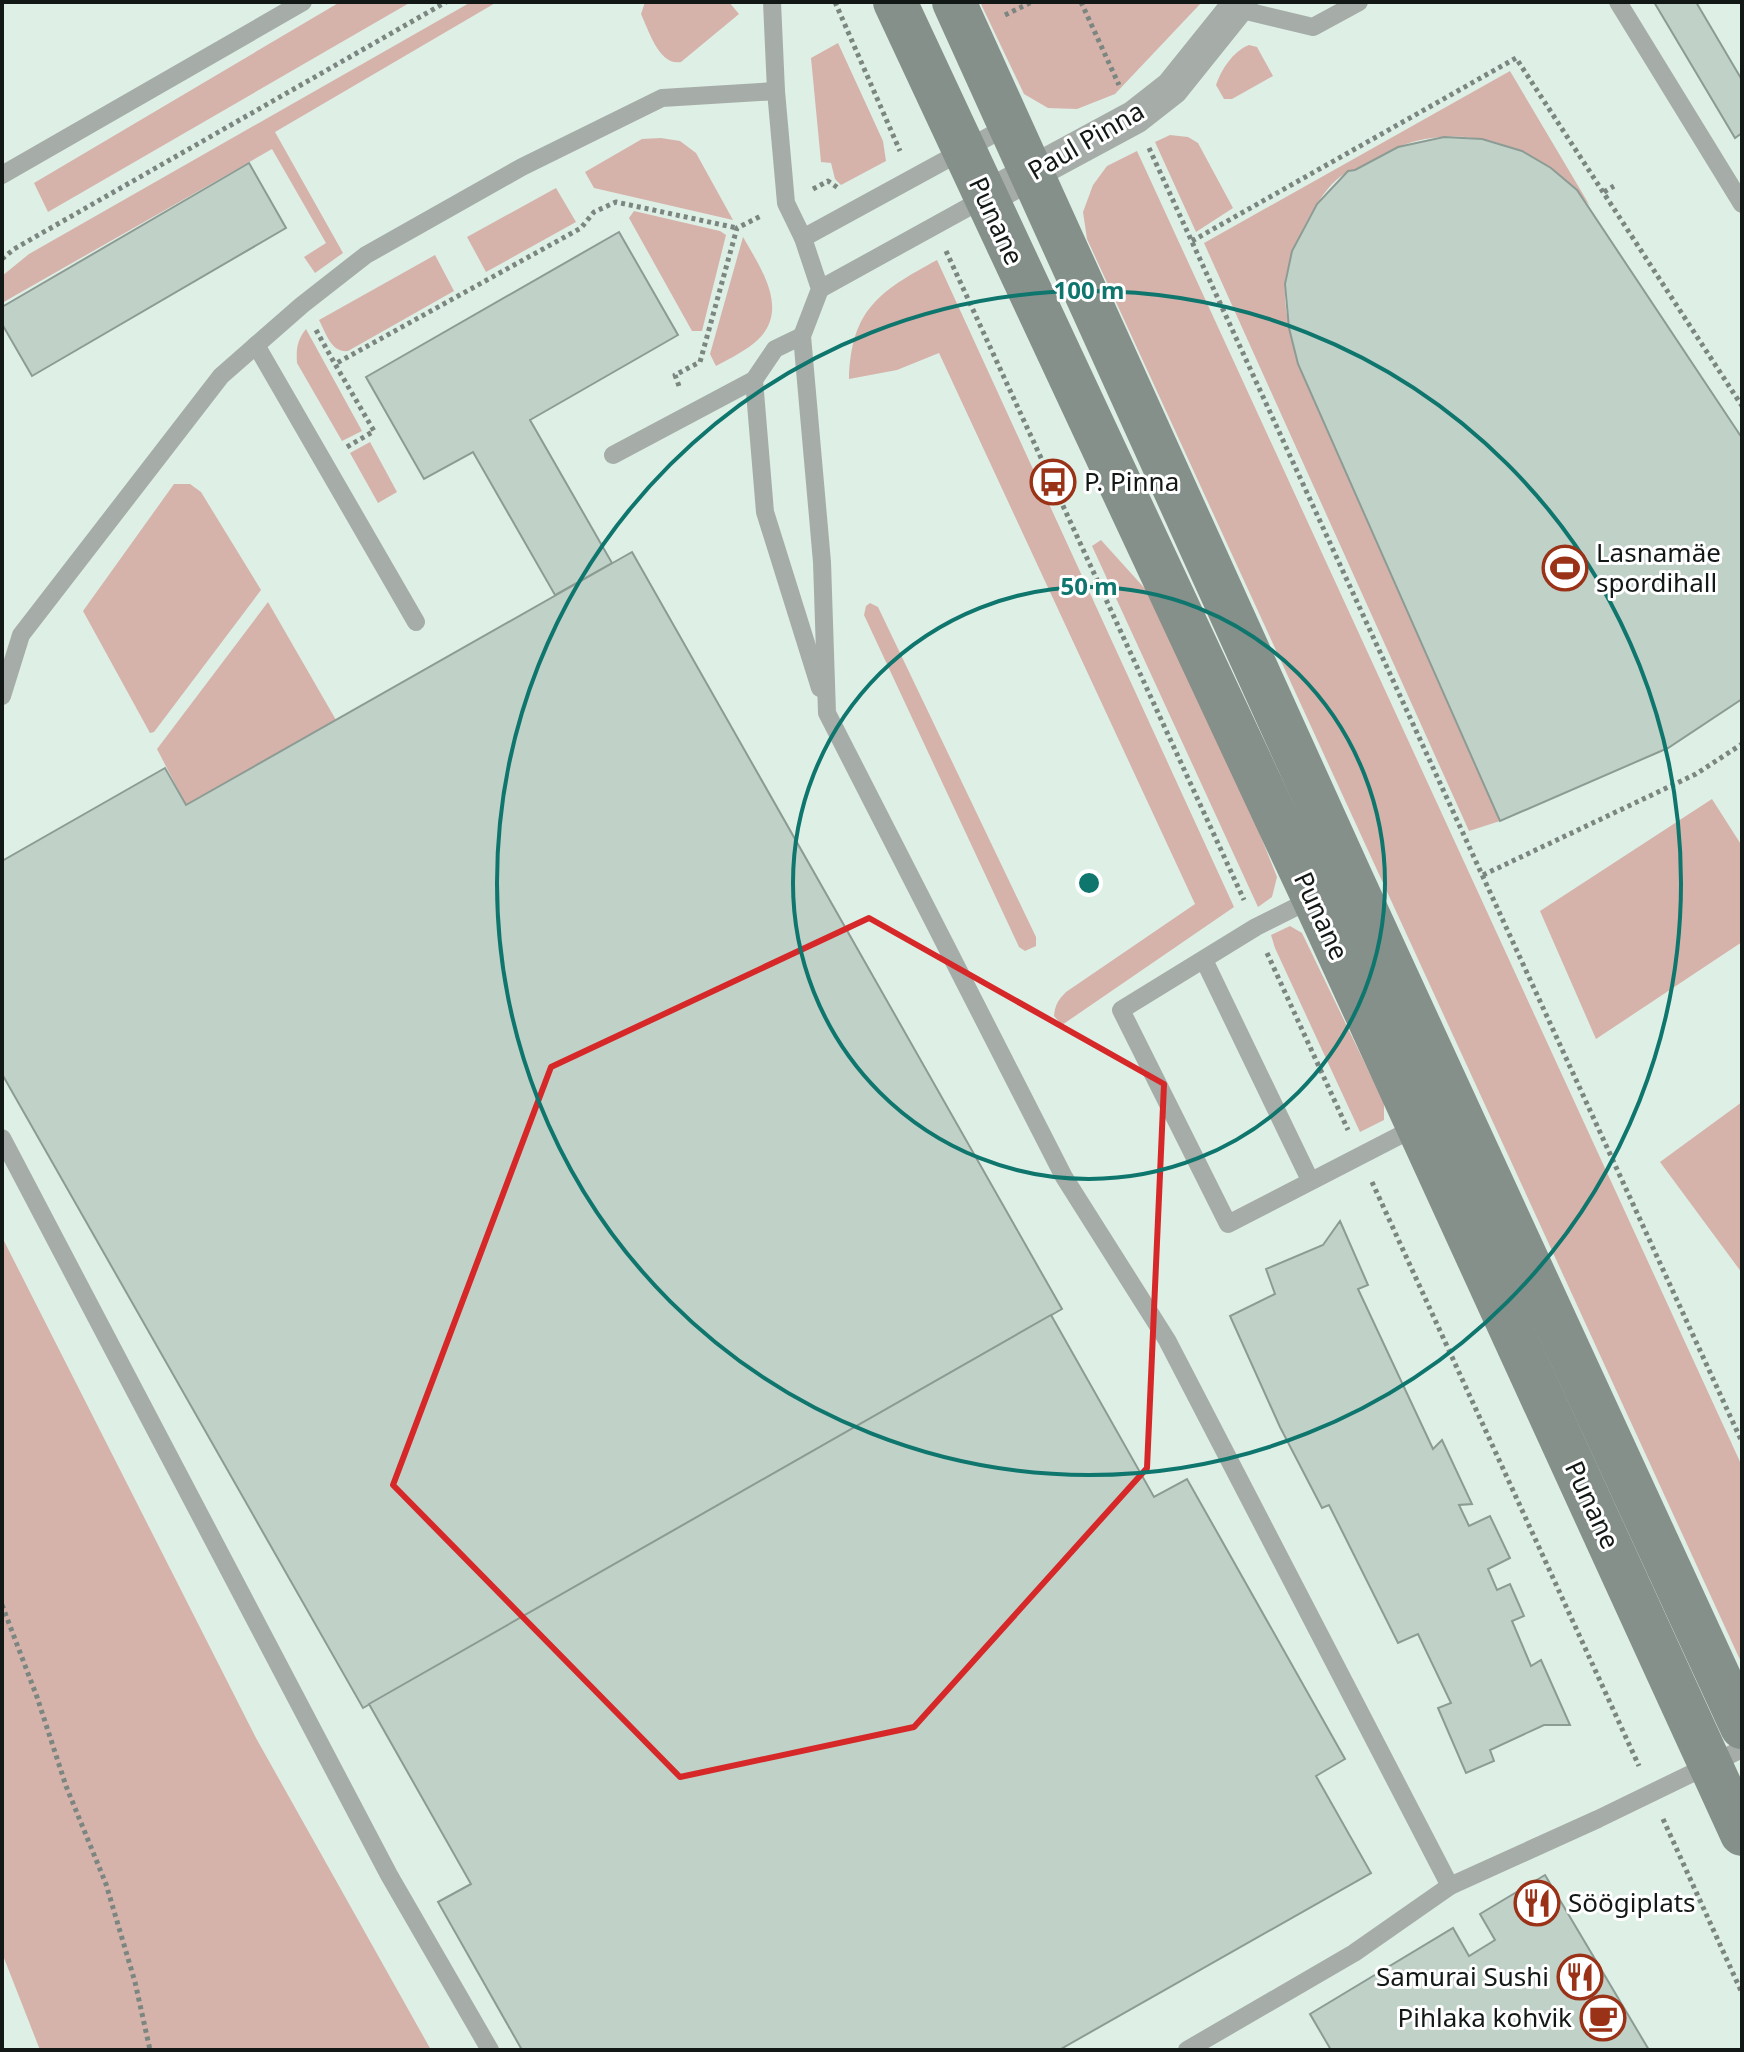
<svg xmlns="http://www.w3.org/2000/svg" width="1744" height="2052" font-family="'Noto Sans',sans-serif">
  <style>
    .green { fill: #d6b3aa }
    .building { fill: #c0d1c8; stroke: #8c9c94; stroke-width: 2 }
    .lines { fill: none; stroke-linecap: round; stroke-linejoin: round }
    .path { stroke: #7b8680; stroke-width: 5; stroke-dasharray: 4 4; stroke-linecap: butt }
    .service { stroke: #a6ada9; stroke-width: 18 }
    .minor { stroke: #a6ada9; stroke-width: 34 }
    .secondary { stroke: #85908a; stroke-width: 44 }
    .marked { fill: none; stroke: #d62828; stroke-width: 6; stroke-linejoin: round }
    .ring { fill: none; stroke: #0f766e; stroke-width: 4 }
    .labels { text-anchor: middle; stroke-width: 6; stroke-linejoin: round; paint-order: stroke }
    .street-label { font-size: 26px; fill: #121815; stroke: #fff }
    .poi-label { font-size: 26px; fill: #121815; stroke: #fff; text-anchor: start }
    .centre { fill: #0f766e; stroke: #fff; stroke-width: 4 }
    .ring-label { font-size: 24px; text-anchor: middle; font-weight: bold; fill: #0f766e; stroke: #fff; stroke-width: 6; stroke-linejoin: round; paint-order: stroke }
  </style>
  <rect width="100%" height="100%" fill="#deefe6"/>
  <g class="green">
    <path d="M 340,2 L 411,2 L 48,212 L 34,183 Z"/>
    <path d="M 471,2 L 497,2 L 275,132 L 343,253 L 315,273 L 304,257 L 326,243 L 272,149 L 2,303 L 2,276 L 29,254 Z"/>
    <path d="M 645,2 L 729,2 L 739,14 L 681,62 C 659,66 649,31 641,14 Z"/>
    <path d="M 980,2 L 1202,2 L 1115,94 L 1077,109 L 1048,108 L 1024,94 Z"/>
    <path d="M 838,43 L 883,141 L 886,161 L 841,185 L 835,179 L 831,163 L 821,162 L 811,58 Z"/>
    <path d="M 1249,45 L 1257,47 L 1273,76 L 1232,99 L 1224,99 L 1216,85 C 1221,70 1233,51 1249,45 Z"/>
    <path d="M 1510,71 L 1590,206 C 1546,150 1468,119 1398,147 C 1383,153 1369,163 1355,170 C 1324,173 1287,255 1285,283 C 1283,310 1292,338 1298,364 L 1500,821 L 1469,831 L 1204,243 Z"/>
    <path d="M 1170,135 L 1188,137 L 1198,143 L 1233,208 L 1196,232 L 1155,142 Z"/>
    <path d="M 661,138 L 680,141 L 696,153 L 733,220 L 594,188 L 585,172 L 642,139 Z"/>
    <path d="M 1137,151 L 1742,1466 L 1742,1664 L 1087,239 L 1083,212 L 1093,185 L 1107,166 Z"/>
    <path d="M 556,188 L 576,222 L 486,272 L 467,237 Z"/>
    <path d="M 634,211 L 720,231 L 726,235 L 702,331 L 692,331 L 629,218 Z"/>
    <path d="M 743,237 C 763,272 794,316 749,347 C 739,354 727,360 716,366 L 710,354 Z"/>
    <path d="M 435,255 L 454,291 L 348,351 C 331,353 326,333 319,320 Z"/>
    <path d="M 937,260 L 1234,907 L 1062,1025 L 1054,1016 C 1055,1005 1058,1000 1066,992 L 1195,904 L 939,353 L 897,370 L 849,379 C 851,309 880,291 937,260 Z"/>
    <path d="M 306,329 L 362,431 L 342,441 L 297,363 C 296,349 297,340 306,329 Z"/>
    <path d="M 370,442 L 397,492 L 378,503 L 350,453 Z"/>
    <path d="M 174,484 L 190,484 L 201,492 L 261,590 L 154,732 L 150,733 L 83,611 Z"/>
    <path d="M 1101,540 L 1148,592 L 1247,802 L 1277,877 L 1272,897 L 1258,907 L 1092,546 Z"/>
    <path d="M 268,602 L 336,720 L 186,805 L 157,749 Z"/>
    <path d="M 870,603 L 878,607 L 1036,937 L 1036,946 L 1025,951 L 1019,947 L 864,615 L 866,606 Z"/>
    <path d="M 1712,799 L 1742,846 L 1742,942 L 1596,1039 L 1540,911 Z"/>
    <path d="M 1290,926 L 1302,933 L 1384,1103 L 1384,1120 L 1360,1132 L 1275,948 L 1271,935 Z"/>
    <path d="M 1742,1102 L 1742,1273 L 1660,1162 Z"/>
    <path d="M 2,1237 L 256,1738 L 431,2050 L 40,2050 L 2,1953 Z"/>
  </g>
  <g class="building">
    <path d="M 1654,2 L 1696,2 L 1742,80 L 1742,133 L 1735,138 Z"/>
    <path d="M 1444,137 L 1482,139 L 1522,151 L 1551,168 L 1577,190 L 1742,438 L 1742,699 L 1668,748 L 1500,821 L 1298,364 L 1289,328 L 1285,284 L 1292,251 L 1317,204 L 1348,171 L 1355,170 L 1398,147 Z"/>
    <path d="M 249,163 L 286,228 L 32,376 L 2,324 L 2,307 Z"/>
    <path d="M 619,232 L 678,335 L 530,420 L 612,563 L 555,595 L 473,452 L 424,479 L 366,377 Z"/>
    <path d="M 632,552 L 1062,1309 L 363,1708 L 2,1074 L 2,861 L 165,768 L 186,805 Z"/>
    <path d="M 1340,1221 L 1368,1285 L 1358,1289 L 1433,1449 L 1442,1440 L 1472,1504 L 1459,1505 L 1469,1526 L 1490,1516 L 1510,1558 L 1488,1569 L 1497,1590 L 1510,1584 L 1524,1616 L 1512,1621 L 1531,1666 L 1541,1660 L 1570,1725 L 1544,1725 L 1490,1750 L 1494,1761 L 1466,1773 L 1438,1708 L 1451,1703 L 1418,1634 L 1398,1643 L 1329,1505 L 1322,1508 L 1280,1427 L 1230,1316 L 1275,1294 L 1266,1269 L 1323,1245 Z"/>
    <path d="M 1051,1315 L 1154,1497 L 1187,1479 L 1345,1759 L 1316,1776 L 1371,1873 L 1059,2050 L 522,2050 L 438,1902 L 471,1884 L 369,1704 Z"/>
    <path d="M 1545,1875 L 1649,2050 L 1331,2050 L 1310,2014 L 1453,1928 L 1469,1956 L 1495,1940 L 1480,1914 Z"/>
  </g>
  <g class="lines">
    <g class="path">
      <path d="M 835,2 L 900,151"/>
      <path d="M 1081,2 L 1119,85"/>
      <path d="M 1005,15 L 1032,2"/>
      <path d="M 1149,148 L 1742,1442"/>
      <path d="M 813,189 L 828,181 L 838,188"/>
      <path d="M 1604,192 L 1614,186"/>
      <path d="M 1192,241 L 1516,58 L 1742,406"/>
      <path d="M 946,251 L 1244,900"/>
      <path d="M 2,259 L 14,249 L 446,2"/>
      <path d="M 316,330 L 335,364"/>
      <path d="M 679,386 L 675,375 L 700,362 L 737,228 L 761,216"/>
      <path d="M 347,447 L 374,431 L 335,364 L 581,228 L 594,212 L 616,202 L 737,228"/>
      <path d="M 1483,875 L 1696,774 L 1742,744"/>
      <path d="M 1267,953 L 1348,1130"/>
      <path d="M 1372,1182 L 1639,1766"/>
      <path d="M 2,1605 L 37,1697 L 66,1786 L 106,1884 L 135,1982 L 150,2050"/>
      <path d="M 1663,1819 L 1742,1993"/>
    </g>
    <g class="service">
      <path d="M 772,2 L 776,91 L 786,203 L 803,238 L 820,289 L 802,336 L 822,562 L 827,713 L 1064,1177 L 1167,1340 L 1450,1886 L 1598,1819 L 1742,1749"/>
      <path d="M 1618,2 L 1742,204"/>
      <path d="M 1234,8 L 1313,27 L 1359,2"/>
      <path d="M 2,175 L 303,2"/>
      <path d="M 803,238 L 1010,125"/>
      <path d="M 820,289 L 985,198"/>
      <path d="M 256,345 L 416,622"/>
      <path d="M 754,380 L 765,512 L 820,688"/>
      <path d="M 613,455 L 754,380 L 775,349 L 802,336"/>
      <path d="M 2,696 L 21,635 L 221,376 L 302,305 L 366,255 L 522,167 L 662,98 L 776,91"/>
      <path d="M 1314,898 L 1256,927 L 1121,1010 L 1228,1224 L 1420,1125"/>
      <path d="M 1204,960 L 1310,1180"/>
      <path d="M 2,1138 L 389,1875 L 490,2050"/>
      <path d="M 1187,2050 L 1354,1953 L 1450,1886"/>
    </g>
    <path class="minor" d="M 985,198 L 1135,117 L 1172,88 L 1241,2"/>
    <g class="secondary">
      <path d="M 895,2 L 1314,899 L 1742,1834"/>
      <path d="M 954,2 L 1352,880 L 1742,1727"/>
    </g>
  </g>
  <path class="marked" d="M 869,918 L 1164,1084 L 1147,1468 L 914,1727 L 680,1777 L 393,1485 L 551,1067 Z"/>
  <g class="ring">
    <circle cx="1089" cy="883" r="296"/>
    <circle cx="1089" cy="883" r="592"/>
  </g>
  <defs>
    <g id="bus-ring" transform="scale(2.3)"><circle r="9.5" fill="#fff" stroke="#9a3218" stroke-width="1.5"/><path d="M-5-6H5V4H4V6H2V4H-2V6H-4V4H-5ZM-3.5-4V0h7V-4ZM-3.5 1.2v1.5H-2V1.2ZM2 1.2v1.5H3.5V1.2Z" fill="#9a3218"/></g>
    <g id="stadium-ring" transform="scale(2.3)"><circle r="9.5" fill="#fff" stroke="#9a3218" stroke-width="1.5"/><path d="M0-5a6.5 5 0 1 0 0 10a6.5 5 0 1 0 0-10ZM-3.5-1.8h7v3.6h-7Z" fill="#9a3218"/></g>
    <g id="restaurant-ring" transform="scale(2.3)"><circle r="9.5" fill="#fff" stroke="#9a3218" stroke-width="1.5"/><path d="M-5-6h1v4h1v-4h1v4h1v-4h1v5L-1.5 .5V6h-2V.5L-5-1ZM5-6V6H3V1.5H1.5Q1.5-4 5-6Z" fill="#9a3218"/></g>
    <g id="cafe-ring" transform="scale(2.3)"><circle r="9.5" fill="#fff" stroke="#9a3218" stroke-width="1.5"/><path d="M-5.5-4.5H6V0H3Q3 3.5 0 3.5H-2.5Q-5.5 3.5-5.5 0ZM3-3.2v2h1.7v-2ZM-6 4.5H4V6H-6Z" fill="#9a3218"/></g>
  </defs>
  <g fill-rule="evenodd">
    <use href="#bus-ring" x="1053" y="482"/>
    <use href="#stadium-ring" x="1565" y="568"/>
    <use href="#restaurant-ring" x="1537" y="1903"/>
    <use href="#restaurant-ring" x="1580" y="1977"/>
    <use href="#cafe-ring" x="1603" y="2018"/>
  </g>
  <g class="labels">
    <g class="street-label">
      <text transform="translate(1086 141) rotate(-30)" y="9">Paul Pinna</text>
      <text transform="translate(996 221) rotate(65)" y="9">Punane</text>
      <text transform="translate(1321 916) rotate(65)" y="9">Punane</text>
      <text transform="translate(1592 1505) rotate(65)" y="9">Punane</text>
    </g>
    <g class="poi-label">
      <text x="1084" y="491">P. Pinna</text>
      <text x="1596" y="562">Lasnamäe<tspan x="1596" dy="30">spordihall</tspan></text>
      <text x="1568" y="1912">Söögiplats</text>
      <text x="1549" y="1986" text-anchor="end">Samurai Sushi</text>
      <text x="1572" y="2027" text-anchor="end">Pihlaka kohvik</text>
    </g>
  </g>
  <circle cx="1089" cy="883" r="12" class="centre"/>
  <g class="ring-label">
    <text x="1089" y="299">100 m</text>
    <text x="1089" y="595">50 m</text>
  </g>
  <rect width="1744" height="2052" fill="none" stroke="#121815" stroke-width="8"/>
</svg>
